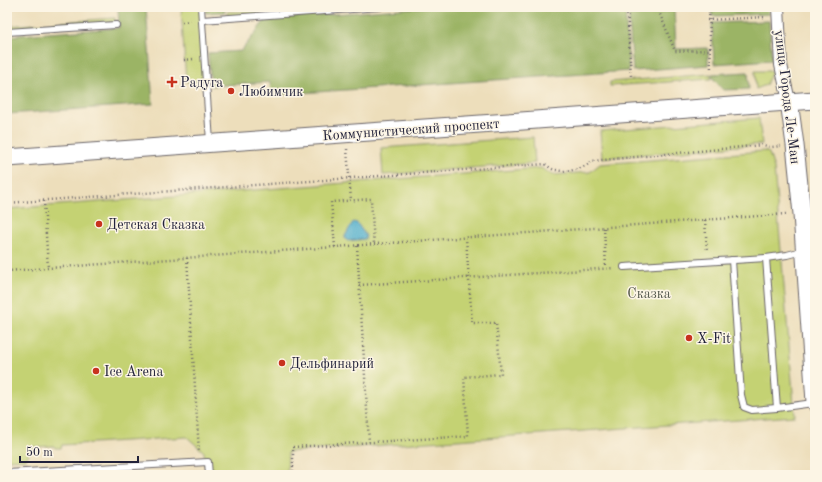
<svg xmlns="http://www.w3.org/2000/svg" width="822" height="482" font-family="'Old Standard TT',serif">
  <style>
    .green { fill: #c4d273; stroke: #737a57 }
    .forest { fill: #9bb465; stroke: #5e6b50 }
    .water { fill: #4dadcc; stroke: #386884 }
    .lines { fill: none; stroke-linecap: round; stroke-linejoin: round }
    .lane-casing { stroke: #696468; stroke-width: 8 }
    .street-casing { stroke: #696468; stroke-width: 14 }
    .secondary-casing { stroke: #696468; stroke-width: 19 }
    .path { stroke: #696468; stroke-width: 2.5; stroke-dasharray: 1 3; stroke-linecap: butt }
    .lane { stroke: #fff; stroke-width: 6 }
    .street { stroke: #fff; stroke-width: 12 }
    .secondary { stroke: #fff; stroke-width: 17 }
    .poi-dot { fill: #c8321e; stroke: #fcf5e5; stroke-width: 1.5 }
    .labels { text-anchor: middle; stroke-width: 3; stroke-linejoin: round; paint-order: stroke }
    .poi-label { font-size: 14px; fill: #22223b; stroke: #fcf5e5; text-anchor: start }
    .street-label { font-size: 14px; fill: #22223b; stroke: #fcf5e5 }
    .park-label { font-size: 14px; fill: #53574c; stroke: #fcf5e5 }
  </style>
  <rect width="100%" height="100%" fill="#fcf5e5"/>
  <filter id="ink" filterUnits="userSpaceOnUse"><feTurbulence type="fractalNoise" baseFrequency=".025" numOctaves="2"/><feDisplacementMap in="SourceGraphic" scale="8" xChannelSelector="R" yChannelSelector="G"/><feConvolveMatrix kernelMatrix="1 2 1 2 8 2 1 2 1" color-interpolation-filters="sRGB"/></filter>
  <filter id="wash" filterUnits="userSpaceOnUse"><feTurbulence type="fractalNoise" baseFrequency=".012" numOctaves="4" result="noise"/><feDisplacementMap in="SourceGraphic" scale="16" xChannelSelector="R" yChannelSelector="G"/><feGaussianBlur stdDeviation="0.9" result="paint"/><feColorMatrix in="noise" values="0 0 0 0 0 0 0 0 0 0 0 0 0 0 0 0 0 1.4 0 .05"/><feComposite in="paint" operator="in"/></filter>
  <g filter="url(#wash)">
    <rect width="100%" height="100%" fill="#eddebb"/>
    <g class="green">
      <path d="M 181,7 L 201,7 L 206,81 L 186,82 Z"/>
      <path d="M 306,7 L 352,7 L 227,16 L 227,12 Z"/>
      <path d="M 115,18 L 115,22 L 7,30 L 7,26 Z"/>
      <path d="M 755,71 L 772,71 L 766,85 L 756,89 Z"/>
      <path d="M 711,74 L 711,79 L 610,86 L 610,82 Z"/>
      <path d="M 759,118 L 762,144 L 602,158 L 600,131 Z"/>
      <path d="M 533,137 L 535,163 L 383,175 L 381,148 Z"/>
      <path d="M 765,151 L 769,153 L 774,168 L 795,416 L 288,452 L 287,475 L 206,475 L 204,452 L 187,437 L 62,445 L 61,448 L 55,448 L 54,446 L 33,447 L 26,459 L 7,460 L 7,209 L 541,168 L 552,175 L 590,172 L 600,164 Z"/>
    </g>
    <g class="forest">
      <path d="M 118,7 L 146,7 L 153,104 L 7,114 L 7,36 L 119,28 Z"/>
      <path d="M 205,7 L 224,7 L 225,12 L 206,13 Z"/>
      <path d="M 427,7 L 625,7 L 629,71 L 271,95 L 270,82 L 211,86 L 208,53 L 241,51 L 266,19 Z"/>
      <path d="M 628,7 L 674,7 L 676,49 L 708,48 L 708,65 L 633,71 Z"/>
      <path d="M 711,7 L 768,7 L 769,14 L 712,16 Z"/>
      <path d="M 769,21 L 772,60 L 714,64 L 712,23 Z"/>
      <path d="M 748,72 L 749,89 L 723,90 L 712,77 L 712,74 Z"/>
    </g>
    <path class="water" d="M 353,222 L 357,223 L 366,236 L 365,239 L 348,241 L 345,239 L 345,236 Z"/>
  </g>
  <g filter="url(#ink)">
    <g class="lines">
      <g class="lane-casing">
        <g id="lane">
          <path d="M 201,7 L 210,142"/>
          <path d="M 202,20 L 380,7"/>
          <path d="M 7,32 L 116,25"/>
          <path d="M 802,251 L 787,255 L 766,258 L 777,408 L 813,403"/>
          <path d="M 732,260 L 741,395 L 744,407 L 752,410 L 777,408"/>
          <path d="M 624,267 L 766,258"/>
          <path d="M 7,473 L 208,462 L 209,475"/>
        </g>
      </g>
      <g class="street-casing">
        <path id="street" d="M 778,7 L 781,65 L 789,101"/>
      </g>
      <g class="secondary-casing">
        <g id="secondary">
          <path d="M 789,101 L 795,145 L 802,214 L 815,402"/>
          <path d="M 7,158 L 815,100"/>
        </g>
      </g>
      <g class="path">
        <path d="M 627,7 L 631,76"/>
        <path d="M 657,7 L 675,51 L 710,50"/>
        <path d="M 709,7 L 711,70"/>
        <path d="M 814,7 L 815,17"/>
        <path d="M 707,20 L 766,17"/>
        <path d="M 182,22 L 191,21"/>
        <path d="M 184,60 L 194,59"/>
        <path d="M 347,149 L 351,200"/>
        <path d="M 44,201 L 48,268"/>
        <path d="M 7,203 L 545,164 C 548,166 552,170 556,170 C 567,173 584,169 592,161 L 763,145 L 772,147 L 781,146"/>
        <path d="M 705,220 L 707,251"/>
        <path d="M 604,228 L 606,268"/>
        <path d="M 357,246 L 369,442"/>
        <path d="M 335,247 L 331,202 L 371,199 L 374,244"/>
        <path d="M 187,258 L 199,452"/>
        <path d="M 7,271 L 786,214"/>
        <path d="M 359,285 L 614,268"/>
        <path d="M 293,475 L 293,447 L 468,436 L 464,377 L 501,374 L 496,323 L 472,323 L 466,238"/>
      </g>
      <use href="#lane" class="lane"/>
      <use href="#street" class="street"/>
      <use href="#secondary" class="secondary"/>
    </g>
  </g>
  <g class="poi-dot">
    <path d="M170 76h4v4h4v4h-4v4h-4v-4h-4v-4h4z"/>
    <circle cx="231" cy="91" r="4"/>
    <circle cx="99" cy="224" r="4"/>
    <circle cx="689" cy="338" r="4"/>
    <circle cx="282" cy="363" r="4"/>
    <circle cx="96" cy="371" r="4"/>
  </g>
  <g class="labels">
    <g class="poi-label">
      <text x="180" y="87">Радуга</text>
      <text x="239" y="96">Любимчик</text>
      <text x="107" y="229">Детская Сказка</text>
      <text x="697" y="343">X-Fit</text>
      <text x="290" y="368">Дельфинарий</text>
      <text x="104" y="376">Ice Arena</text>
    </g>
    <g class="street-label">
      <text transform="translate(788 97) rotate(83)" y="5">улица Города Ле-Ман</text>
      <text transform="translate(411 129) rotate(-4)" y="5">Коммунистический проспект</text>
    </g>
    <g class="park-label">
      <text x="649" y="298">Сказка</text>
    </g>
  </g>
  <rect width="822" height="482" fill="none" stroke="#fcf5e5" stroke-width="24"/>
  <path d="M20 456v6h118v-6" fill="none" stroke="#22223b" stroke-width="2"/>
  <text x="26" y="456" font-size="12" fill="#22223b" stroke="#fcf5e5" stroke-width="3" paint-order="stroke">50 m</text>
</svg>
